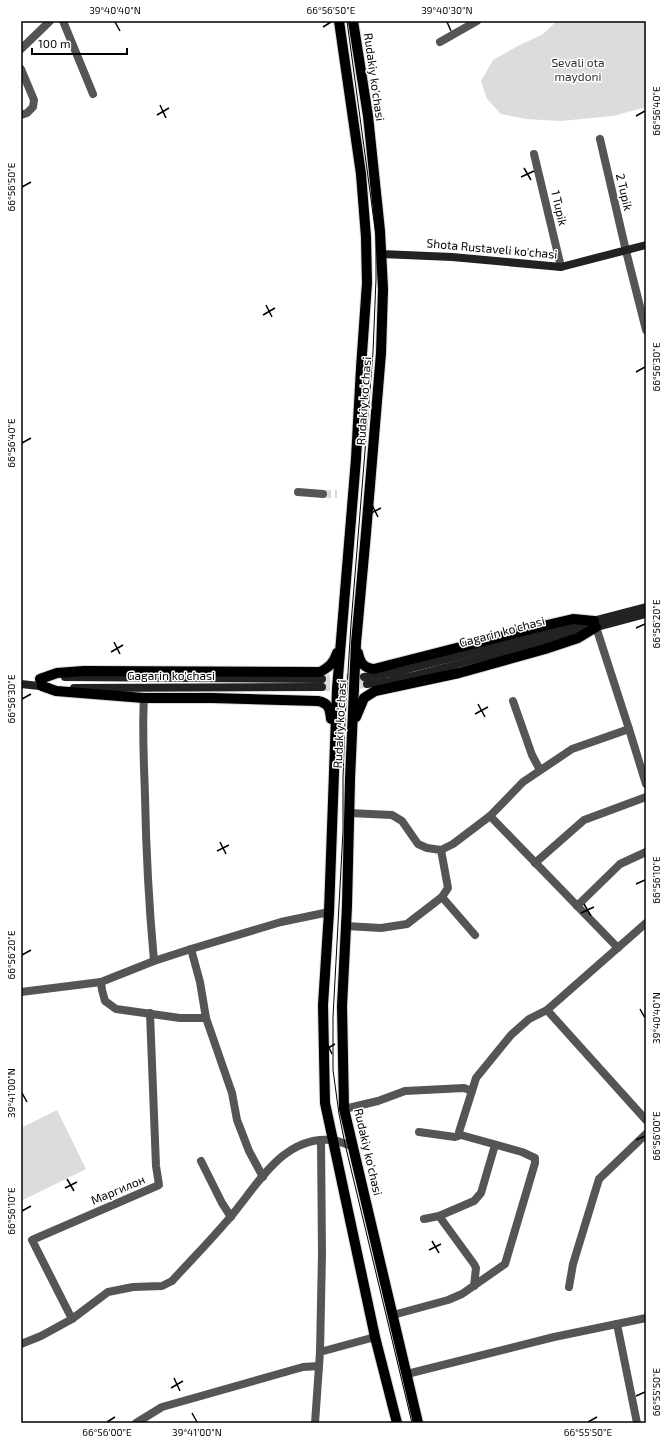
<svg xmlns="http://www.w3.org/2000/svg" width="667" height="1444" font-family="'Exo 2',sans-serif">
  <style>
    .green { fill: #dcdcdc }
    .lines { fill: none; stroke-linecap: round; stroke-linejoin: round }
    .street-tunnel { stroke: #d9d9d9; stroke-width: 8; stroke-dasharray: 8 4; stroke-linecap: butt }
    .secondary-tunnel { stroke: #d9d9d9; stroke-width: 8; stroke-dasharray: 8 4; stroke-linecap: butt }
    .primary-casing { stroke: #dbdbdb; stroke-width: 12 }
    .street { stroke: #555; stroke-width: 8 }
    .secondary { stroke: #222; stroke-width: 8 }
    .primary { stroke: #000; stroke-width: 10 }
    .tram { stroke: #000; stroke-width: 1 }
    .ticks { fill: none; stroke: #000; stroke-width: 1.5 }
    .labels { text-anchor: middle; stroke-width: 3; stroke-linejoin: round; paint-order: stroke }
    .park-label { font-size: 12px; fill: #333; stroke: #fff }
    .street-label { font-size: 12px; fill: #000; stroke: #fff }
    .neatline { fill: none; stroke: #000; stroke-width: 1.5 }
    .ticks-label { font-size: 10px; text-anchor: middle; fill: #000 }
  </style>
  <rect width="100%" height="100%" fill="#fff"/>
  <g class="green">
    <path d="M 557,21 L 646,21 L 646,107 L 613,116 L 560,121 L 526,119 L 501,114 L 487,99 L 481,81 L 493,60 L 518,46 L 543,34 Z"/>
    <path d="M 57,1110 L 86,1169 L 21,1201 L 21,1128 Z"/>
  </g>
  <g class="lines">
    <path class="street-tunnel" d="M 323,494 L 337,494"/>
    <g class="secondary-tunnel">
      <path d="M 322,679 L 364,677"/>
      <path d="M 322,687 L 343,687 L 367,684"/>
    </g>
    <g class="primary-casing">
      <g id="primary">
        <path d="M 339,21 L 361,174 L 366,237 L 367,283 L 361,368 L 356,459 L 337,689 L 329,912 L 323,1005 L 325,1103 L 375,1337 L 397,1423"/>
        <path d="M 353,21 L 368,116 L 380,231 L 383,289 L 381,353 L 366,533 L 356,643 L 350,779 L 347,906 L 342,1006 L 344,1109 L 418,1423"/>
        <path d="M 358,653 C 360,663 364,668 374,669 L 543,626 L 573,619 L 594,621"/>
        <path d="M 40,679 L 57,673 L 84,671 L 320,672 C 329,667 334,663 337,653"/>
        <path d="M 42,686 L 56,691 L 144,698 L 212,698 L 318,701 C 329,703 330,709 331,719"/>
        <path d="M 356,717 L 364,698 L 375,691 L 459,673 L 545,649 L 578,638 L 596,627"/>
      </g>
    </g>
    <g class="street">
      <path d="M 63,21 L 93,94"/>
      <path d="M 440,42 L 477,21"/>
      <path d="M 21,49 L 50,21"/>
      <path d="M 21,69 L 34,100 L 33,107 L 27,113 L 21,115"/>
      <path d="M 600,139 L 626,251 L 646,330"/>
      <path d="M 534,154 L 561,267"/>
      <path d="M 298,492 L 323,494"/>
      <path d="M 596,627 L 629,729 L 646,784"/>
      <path d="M 144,698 C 142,731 144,763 145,796 C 146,851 149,906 154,961"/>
      <path d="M 513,701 L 532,755 L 540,770"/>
      <path d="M 349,813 L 392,815 L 402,821 L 418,844 L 427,848 L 441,850 L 448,888 L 442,897"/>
      <path d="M 441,850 L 453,844 L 490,816"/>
      <path d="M 535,863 L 584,820 L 646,797"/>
      <path d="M 577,906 L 620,864 L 646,852"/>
      <path d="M 646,923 L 547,1010 L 646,1120"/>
      <path d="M 346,926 L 381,928 L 407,924 L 442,897 L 475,935"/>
      <path d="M 618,948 L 490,816 L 523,782 L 572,749 L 629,729"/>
      <path d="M 191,949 L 200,982 L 206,1018 L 232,1093 L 237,1120 L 249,1151 L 263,1177"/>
      <path d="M 101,982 L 102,990 L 105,1001 L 116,1009 L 180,1018 L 206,1018"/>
      <path d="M 21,992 L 101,982 L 154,961 L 191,949 L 281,922 L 329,912"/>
      <path d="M 472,1091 L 476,1078 L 511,1035 L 529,1019 L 547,1010"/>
      <path d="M 344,1109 L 378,1101 L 405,1091 L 464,1088 L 472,1091 L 459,1132 L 461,1135 L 522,1152 L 535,1158 L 535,1163 L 505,1264 L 462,1294 L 448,1300 L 393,1315"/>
      <path d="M 419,1132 L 455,1137 L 461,1135"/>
      <path d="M 201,1161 L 222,1203 L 231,1217"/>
      <path d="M 439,1216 L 474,1264 L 476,1268 L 474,1286"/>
      <path d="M 424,1219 L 439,1216 L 474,1201 L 481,1193 L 495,1145"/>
      <path d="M 569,1287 L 573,1264 L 599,1179 L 646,1134"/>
      <path d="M 72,1319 L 32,1240 L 159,1185 L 156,1166 L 150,1013"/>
      <path d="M 617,1324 L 637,1423"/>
      <path d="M 21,1344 L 41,1336 L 72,1319 L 108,1292 L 133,1287 L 162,1286 L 172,1281 C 192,1259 213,1238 232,1215 C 258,1184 284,1135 332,1140 C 339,1141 346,1144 352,1146"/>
      <path d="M 320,1352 L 322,1254 L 321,1140"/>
      <path d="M 407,1374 L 554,1337 L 646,1318"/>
      <path d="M 136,1423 L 162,1407 L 303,1367 L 319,1366"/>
      <path d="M 315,1423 L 320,1352 L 375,1337"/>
    </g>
    <g class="secondary">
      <path d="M 381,254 L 452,257 L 561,267 L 646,245"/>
      <path d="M 65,677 L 322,679"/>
      <path d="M 364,677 L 397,672 L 646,607"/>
      <path d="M 21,684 L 48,687"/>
      <path d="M 367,684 L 390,681 L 413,676 L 646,614"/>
      <path d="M 74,688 L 322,687"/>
    </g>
    <use href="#primary" class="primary"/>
    <path class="tram" d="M 347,21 L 376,236 L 376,279 L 373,352 L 351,624 L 345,720 L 343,778 L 343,831 L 333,1017 L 333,1070 L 339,1114 L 345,1144 L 412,1423"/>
  </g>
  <path class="ticks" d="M 115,22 L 120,31M 447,22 L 451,31M 323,27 L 331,22M 160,105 L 166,118M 157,115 L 169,108M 636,116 L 645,111M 524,168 L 531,180M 521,177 L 534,171M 22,187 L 31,182M 266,305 L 272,317M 263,315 L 275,308M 636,372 L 645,367M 22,443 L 31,438M 372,505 L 378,517M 369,514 L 381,508M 636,628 L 645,624M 114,642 L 120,654M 111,652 L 123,645M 22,699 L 31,694M 478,704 L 485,717M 475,714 L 488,707M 220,842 L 226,854M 217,851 L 229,845M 636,884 L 645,880M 584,904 L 591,916M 581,913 L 594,907M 22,955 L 31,950M 640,1009 L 645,1018M 326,1041 L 332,1054M 323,1051 L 335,1044M 22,1093 L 27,1102M 636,1140 L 645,1136M 67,1179 L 74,1191M 65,1188 L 77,1182M 22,1211 L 31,1206M 432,1241 L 439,1253M 429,1250 L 441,1244M 174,1378 L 180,1391M 171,1388 L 183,1381M 636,1396 L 645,1392M 192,1413 L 197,1422M 107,1422 L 115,1417M 588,1422 L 597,1417"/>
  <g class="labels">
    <g class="park-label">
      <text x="578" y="67">Sevali ota<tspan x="578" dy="14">maydoni</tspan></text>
    </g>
    <g class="street-label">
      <text transform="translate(374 77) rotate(82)" y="4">Rudakiy ko'chasi</text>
      <text transform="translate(624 192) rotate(77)" y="4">2 Tupik</text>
      <text transform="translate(559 208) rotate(77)" y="4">1 Tupik</text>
      <text transform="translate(492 249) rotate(5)" y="4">Shota Rustaveli ko'chasi</text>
      <text transform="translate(364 401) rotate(-86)" y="4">Rudakiy ko'chasi</text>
      <text transform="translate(502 632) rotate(-15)" y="4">Gagarin ko'chasi</text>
      <text x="171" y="680">Gagarin ko'chasi</text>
      <text transform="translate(340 724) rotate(-87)" y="4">Rudakiy ko'chasi</text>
      <text transform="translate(368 1152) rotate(77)" y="4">Rudakiy ko'chasi</text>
      <text transform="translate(118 1190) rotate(-23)" y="4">Маргилон</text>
    </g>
  </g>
  <rect width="667" height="1444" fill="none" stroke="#ffffff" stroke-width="44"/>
  <path d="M32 48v6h95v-6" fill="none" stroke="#000000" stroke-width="2"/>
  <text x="38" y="48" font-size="12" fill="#000000" stroke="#ffffff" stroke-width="3" paint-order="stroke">100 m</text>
  <rect x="22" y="22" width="623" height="1400" class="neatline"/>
  <g class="ticks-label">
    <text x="115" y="14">39°40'40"N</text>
    <text x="331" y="14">66°56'50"E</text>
    <text x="447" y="14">39°40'30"N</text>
    <text transform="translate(656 111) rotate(-90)" y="4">66°56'40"E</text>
    <text transform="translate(11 187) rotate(-90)" y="4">66°56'50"E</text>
    <text transform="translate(656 367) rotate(-90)" y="4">66°56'30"E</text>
    <text transform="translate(11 443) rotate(-90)" y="4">66°56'40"E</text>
    <text transform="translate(656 624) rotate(-90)" y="4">66°56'20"E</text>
    <text transform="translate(11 699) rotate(-90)" y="4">66°56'30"E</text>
    <text transform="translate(656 880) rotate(-90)" y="4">66°56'10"E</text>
    <text transform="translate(11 955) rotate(-90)" y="4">66°56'20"E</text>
    <text transform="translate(656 1018) rotate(-90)" y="4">39°40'40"N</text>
    <text transform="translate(11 1093) rotate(-90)" y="4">39°41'00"N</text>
    <text transform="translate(656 1136) rotate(-90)" y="4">66°56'00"E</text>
    <text transform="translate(11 1211) rotate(-90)" y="4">66°56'10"E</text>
    <text transform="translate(656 1392) rotate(-90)" y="4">66°55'50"E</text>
    <text x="107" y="1436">66°56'00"E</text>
    <text x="197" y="1436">39°41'00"N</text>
    <text x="588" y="1436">66°55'50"E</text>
  </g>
</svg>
